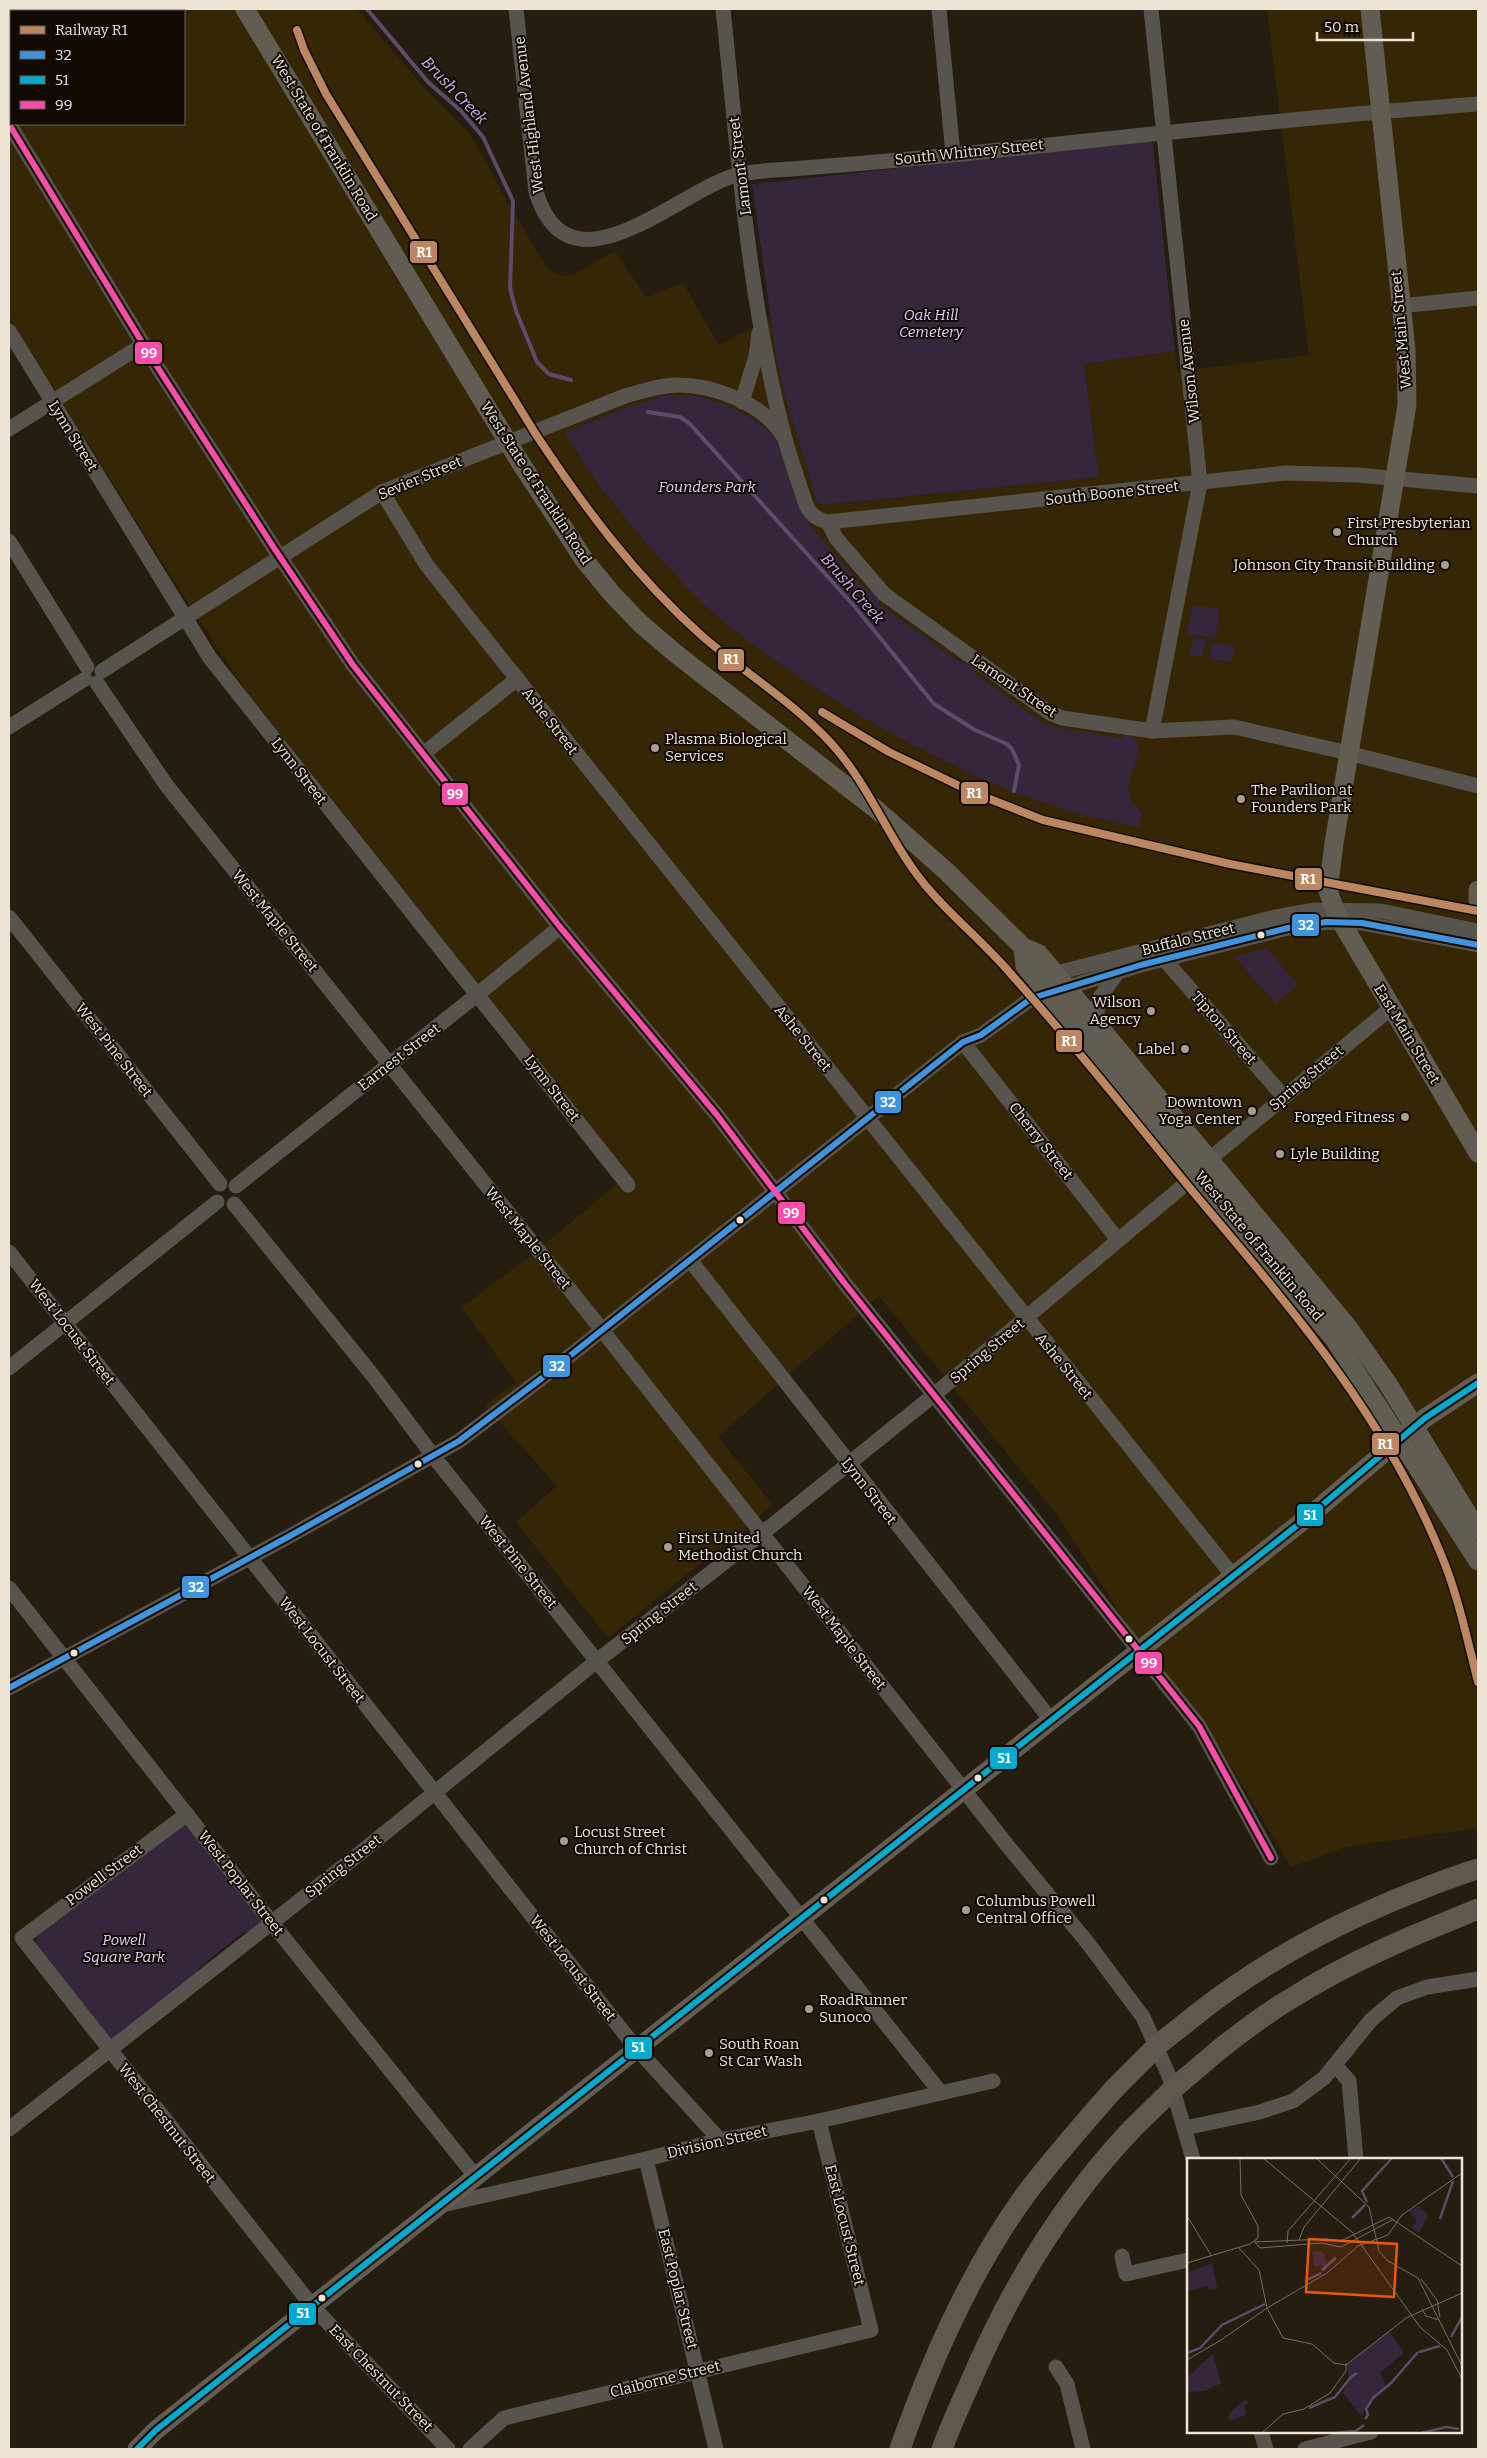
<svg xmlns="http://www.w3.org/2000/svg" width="1487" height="2458" font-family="Bitter,serif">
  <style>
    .built { fill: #352605; fill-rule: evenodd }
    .green { fill: #35263c }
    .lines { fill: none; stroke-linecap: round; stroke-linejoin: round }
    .stream { stroke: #5d4b69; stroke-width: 4 }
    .minor { stroke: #57534d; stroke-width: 15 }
    .major { stroke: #615d53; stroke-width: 19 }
    .highway { stroke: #5f584e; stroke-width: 21 }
    .highway-bridge { stroke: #5f584e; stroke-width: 21 }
    .bus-1-casing { stroke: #110b03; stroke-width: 10 }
    .bus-2-casing { stroke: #110b03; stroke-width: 10 }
    .bus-3-casing { stroke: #110b03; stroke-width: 10 }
    .bus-1 { stroke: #4094de; stroke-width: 6 }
    .bus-2 { stroke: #00a9ce; stroke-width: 6 }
    .bus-3 { stroke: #f54da8; stroke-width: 6 }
    .rail-1-casing { stroke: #110b03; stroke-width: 11 }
    .rail-1 { stroke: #bb8660; stroke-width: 8 }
    .poi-dot { fill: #a79e90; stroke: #110b03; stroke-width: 2 }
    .bus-dot { fill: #ede4d5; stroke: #110b03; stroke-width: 2 }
    .labels { text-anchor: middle; stroke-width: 4; stroke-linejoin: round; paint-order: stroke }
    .street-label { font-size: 15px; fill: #ede4d5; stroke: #110b03 }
    .park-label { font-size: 15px; font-style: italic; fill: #e4cbfb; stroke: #110b03 }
    .poi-label { font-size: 15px; fill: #ede4d5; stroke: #110b03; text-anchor: start }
    .water-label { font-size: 16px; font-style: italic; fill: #cfb0ea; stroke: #110b03 }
    .inset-river { fill: none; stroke: #5d4b69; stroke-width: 2.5 }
    .inset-road { fill: none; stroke: #756d5e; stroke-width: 1 }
    .view { fill: #e8590c; fill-opacity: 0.15; stroke: #e8590c; stroke-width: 2.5 }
    .inset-edge { fill: none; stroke: #ede4d5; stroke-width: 2.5 }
    .line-badge { stroke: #110b03; stroke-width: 2 }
    .badge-label { font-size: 14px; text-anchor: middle; font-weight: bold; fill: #fff }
  </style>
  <rect width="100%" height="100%" fill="#251d0f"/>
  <path class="built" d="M 9,9 L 357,9 L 422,85 L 472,136 L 500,189 L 547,268 L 560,276 L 574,274 L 615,251 L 646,297 L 683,283 L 719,345 L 770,318 L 784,393 L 817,502 L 822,505 L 1099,477 L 1084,364 L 1175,351 L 1178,371 L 1309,355 L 1267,9 L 1478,9 L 1478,1828 L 1346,1847 L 1291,1867 L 1216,1741 L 1153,1655 L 1132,1632 L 1057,1515 L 879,1296 L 718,1437 L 773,1505 L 608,1638 L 516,1522 L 557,1486 L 485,1405 L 516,1382 L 462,1307 L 529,1257 L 629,1174 L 244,688 L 186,600 L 9,317 ZM 11,11 L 184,11 L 184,124 L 11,124 Z"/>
  <g class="green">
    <path d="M 1149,141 L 1153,144 L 1175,351 L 1084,364 L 1099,477 L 822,505 L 817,502 L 784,393 L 776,356 L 752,184 Z"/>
    <path d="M 664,396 C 674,396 685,395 695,396 C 718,399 765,421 778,441 L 799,507 L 806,521 L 867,591 L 871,591 L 879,599 L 879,604 L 961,663 L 963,661 L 975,670 L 974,673 L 1042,722 L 1053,727 L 1122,738 L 1124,734 L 1133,737 C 1152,761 1107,785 1142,812 L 1139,827 C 1117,822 1094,818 1072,812 C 973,782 868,725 783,666 C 757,648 731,629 708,608 C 672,573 638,535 607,495 C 591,476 579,453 565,433 L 619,410 Z"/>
    <path d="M 1193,605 L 1220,609 L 1215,639 L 1187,634 Z"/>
    <path d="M 1194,637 L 1207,640 L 1202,657 L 1189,656 Z"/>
    <path d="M 1212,642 L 1234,646 L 1232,662 L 1209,659 Z"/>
    <path d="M 1266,948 L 1298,985 L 1275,1003 L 1235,957 Z"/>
    <path d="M 181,1826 L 186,1826 L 262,1920 L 250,1932 L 244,1932 L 198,1968 L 197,1975 L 111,2041 L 35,1947 L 37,1933 Z"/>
  </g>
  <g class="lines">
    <g class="stream">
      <path d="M 367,9 L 428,82 L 461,111 L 483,137 L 513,201 L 510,288 L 516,311 L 537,362 L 549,374 L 571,380"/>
      <path d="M 648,412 L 680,417 L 690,424 L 855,607 L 934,704 L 975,730 L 1007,744 L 1012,749 L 1019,765 L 1014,791"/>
    </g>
    <g class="minor">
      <path d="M 516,9 L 536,192 C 570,302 680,188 740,174 C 760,170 783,170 804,168 C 853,164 902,160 952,155 C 1127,137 1302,117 1478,104"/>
      <path d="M 723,9 C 738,152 748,299 785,439 C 791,461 799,483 806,505 C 811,515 816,519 828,522 L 1286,473 L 1358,475 L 1478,486"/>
      <path d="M 939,9 L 953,154"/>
      <path d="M 1151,9 L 1200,483 L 1152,731"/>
      <path d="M 130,11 L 134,9"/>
      <path d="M 9,80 L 11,79"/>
      <path d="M 9,124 L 151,357 L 274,548 L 353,665 L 560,927 L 717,1115 L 846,1285 L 1199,1726 L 1271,1858"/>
      <path d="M 1400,306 L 1478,298"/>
      <path d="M 9,331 L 210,658 L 628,1185"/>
      <path d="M 742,402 L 756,356 L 759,333"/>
      <path d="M 9,429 L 144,344"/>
      <path d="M 382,492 L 426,564 L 467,616 L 1233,1576"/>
      <path d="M 828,522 L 836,538 L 884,594 L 1026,696 L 1050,713 L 1062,718 L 1152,731 L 1234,727 L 1340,751 L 1478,786"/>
      <path d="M 9,541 L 87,667"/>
      <path d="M 102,671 L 382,492 L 625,396 C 643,391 660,385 678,385 C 714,385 764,404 783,436"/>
      <path d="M 97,683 L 167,786 L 602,1330 L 1007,1845 L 1087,1942 L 1143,2017 L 1169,2076 L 1193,2159"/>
      <path d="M 9,727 L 85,679"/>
      <path d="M 423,754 L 517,679"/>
      <path d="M 9,917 L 220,1184"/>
      <path d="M 1164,959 L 1284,1097"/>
      <path d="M 1045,976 L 1275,917 L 1315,910 L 1381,911 L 1478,931"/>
      <path d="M 1096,1020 L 1099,999 L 1117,973"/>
      <path d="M 963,1042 L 1118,1240"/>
      <path d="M 236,1186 L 478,994 L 560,927"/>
      <path d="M 234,1204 L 374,1377 L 434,1457 L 941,2093"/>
      <path d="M 9,1252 L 636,2048 L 720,2140"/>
      <path d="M 690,1260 L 1051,1720"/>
      <path d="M 9,1368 L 217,1202"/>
      <path d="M 9,1588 L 272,1923 L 476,2177"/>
      <path d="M 9,1688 L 288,1537 L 459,1441 L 542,1378 L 963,1042 L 981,1035 L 1032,998 L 1141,965 L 1288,928 L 1326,922 L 1362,923 L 1478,945"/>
      <path d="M 187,1814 L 22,1938 L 313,2307 L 448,2449"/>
      <path d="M 1335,2065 L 1349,2081 L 1356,2159"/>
      <path d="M 1185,2128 L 1260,2112 L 1293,2101 L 1324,2078 L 1371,2020 L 1397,1998 L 1427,1987 L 1478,1979"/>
      <path d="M 9,2129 L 354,1858 L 598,1660 L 774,1524 L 935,1394 L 1183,1186 L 1217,1153 L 1391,1008"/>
      <path d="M 646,2159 L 716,2449"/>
      <path d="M 442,2205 L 646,2159 L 720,2140 L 819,2121 L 993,2081"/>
      <path d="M 1122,2256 L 1126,2274 L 1188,2260"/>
      <path d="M 1056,2367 L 1067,2384 L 1083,2449"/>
      <path d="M 1261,2432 L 1266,2449"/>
      <path d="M 470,2449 L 504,2418 L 871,2330 L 819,2121"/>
      <path d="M 1305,2449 L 1371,2432"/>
    </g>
    <g class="major">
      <path d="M 245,9 L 520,462 L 585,561 L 613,595 L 641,624 L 675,653 L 877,810 L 946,871 L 1023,947 L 1039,954 L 1347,1326 L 1388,1384 L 1478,1531"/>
      <path d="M 1370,9 L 1406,350 L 1407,405 L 1334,843 L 1328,891 L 1337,915 L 1478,1153"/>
      <path d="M 1478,890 L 1478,900"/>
      <path d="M 1023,947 L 1025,966 L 1335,1340 L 1478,1561"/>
      <path d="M 137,2449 L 156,2430 L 1314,1512 L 1425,1418 L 1478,1383"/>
    </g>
    <g class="highway">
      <path d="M 1197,2014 C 1264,1961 1338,1922 1417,1891 C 1437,1883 1457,1875 1478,1869"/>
      <path d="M 1220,2049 C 1243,2031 1266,2013 1292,1998 C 1350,1961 1414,1935 1478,1909"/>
      <path d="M 900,2449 C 931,2360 970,2271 1026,2194 C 1054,2157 1084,2123 1114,2089"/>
      <path d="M 942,2449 C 950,2427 960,2405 970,2383 C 1010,2289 1062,2203 1132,2129"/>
    </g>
    <g class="highway-bridge">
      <path d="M 1114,2089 L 1159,2044 L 1197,2014"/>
      <path d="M 1132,2129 L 1174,2088 L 1220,2049"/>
    </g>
    <g class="bus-1-casing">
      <path id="bus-1" d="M 9,1688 L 288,1537 L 459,1441 L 542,1378 L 963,1042 L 981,1035 L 1032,998 L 1141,965 L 1288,928 L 1326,922 L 1362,923 L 1478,945"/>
    </g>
    <g class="bus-2-casing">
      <path id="bus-2" d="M 137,2449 L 156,2430 L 1314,1512 L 1425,1418 L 1478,1383"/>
    </g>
    <g class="bus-3-casing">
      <path id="bus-3" d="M 9,124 L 151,357 L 274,548 L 353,665 L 560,927 L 717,1115 L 846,1285 L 1199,1726 L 1271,1858"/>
    </g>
    <use href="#bus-1" class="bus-1"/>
    <use href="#bus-2" class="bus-2"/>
    <use href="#bus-3" class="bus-3"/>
    <g class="rail-1-casing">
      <g id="rail-1">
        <path d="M 297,30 L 304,50 L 326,94 L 535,433 C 584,507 635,576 701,635 C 743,672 792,701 830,742 C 872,787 891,848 932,893 C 957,921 986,945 1010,973 C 1074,1044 1133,1119 1194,1193 C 1290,1307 1383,1413 1440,1552 C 1458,1594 1467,1639 1478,1682"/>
        <path d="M 822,712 L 889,752 L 972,792 L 1043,820 L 1230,864 L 1478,911"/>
      </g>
    </g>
    <use href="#rail-1" class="rail-1"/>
  </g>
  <g class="poi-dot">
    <circle cx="1337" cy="532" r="5"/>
    <circle cx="1445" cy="565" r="5"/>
    <circle cx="655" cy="748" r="5"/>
    <circle cx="1241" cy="799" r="5"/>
    <circle cx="1151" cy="1011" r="5"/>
    <circle cx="1185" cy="1049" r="5"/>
    <circle cx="1252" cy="1111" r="5"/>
    <circle cx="1405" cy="1117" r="5"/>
    <circle cx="1280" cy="1154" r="5"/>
    <circle cx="668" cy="1547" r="5"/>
    <circle cx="564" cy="1841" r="5"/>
    <circle cx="966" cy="1910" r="5"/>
    <circle cx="809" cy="2009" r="5"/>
    <circle cx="709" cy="2053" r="5"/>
  </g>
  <g class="bus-dot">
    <circle cx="1261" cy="935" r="4.5"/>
    <circle cx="740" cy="1220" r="4.5"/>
    <circle cx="418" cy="1464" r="4.5"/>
    <circle cx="1129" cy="1639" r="4.5"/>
    <circle cx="74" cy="1653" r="4.5"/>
    <circle cx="978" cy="1778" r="4.5"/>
    <circle cx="824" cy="1900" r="4.5"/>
    <circle cx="322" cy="2298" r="4.5"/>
  </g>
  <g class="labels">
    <g class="street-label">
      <text transform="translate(529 115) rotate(-97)" y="5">West Highland Avenue</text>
      <text transform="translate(324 138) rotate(59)" y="5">West State of Franklin Road</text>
      <text transform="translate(969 152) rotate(-6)" y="5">South Whitney Street</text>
      <text transform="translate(740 166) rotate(-97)" y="5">Lamont Street</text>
      <text transform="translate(1401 330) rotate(-95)" y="5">West Main Street</text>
      <text transform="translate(1189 371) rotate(-96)" y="5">Wilson Avenue</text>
      <text transform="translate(73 436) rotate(58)" y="5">Lynn Street</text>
      <text transform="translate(420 478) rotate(-23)" y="5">Sevier Street</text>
      <text transform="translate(536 483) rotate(57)" y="5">West State of Franklin Road</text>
      <text transform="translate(1112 493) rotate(-6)" y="5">South Boone Street</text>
      <text transform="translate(1014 686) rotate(34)" y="5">Lamont Street</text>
      <text transform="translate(550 721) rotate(52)" y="5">Ashe Street</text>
      <text transform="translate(299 771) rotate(52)" y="5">Lynn Street</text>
      <text transform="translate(275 921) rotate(51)" y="5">West Maple Street</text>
      <text transform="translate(1188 939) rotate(-14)" y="5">Buffalo Street</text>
      <text transform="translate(1224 1028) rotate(49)" y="5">Tipton Street</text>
      <text transform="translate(1407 1034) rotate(59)" y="5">East Main Street</text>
      <text transform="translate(803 1038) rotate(51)" y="5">Ashe Street</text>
      <text transform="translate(114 1050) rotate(52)" y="5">West Pine Street</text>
      <text transform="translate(399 1057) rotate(-38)" y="5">Earnest Street</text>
      <text transform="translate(1306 1078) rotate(-40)" y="5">Spring Street</text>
      <text transform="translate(552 1088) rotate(52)" y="5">Lynn Street</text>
      <text transform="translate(1041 1141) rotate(52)" y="5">Cherry Street</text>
      <text transform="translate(528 1238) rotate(51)" y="5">West Maple Street</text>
      <text transform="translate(1259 1246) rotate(50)" y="5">West State of Franklin Road</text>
      <text transform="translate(72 1332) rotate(52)" y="5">West Locust Street</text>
      <text transform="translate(987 1351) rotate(-40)" y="5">Spring Street</text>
      <text transform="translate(1064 1366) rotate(51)" y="5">Ashe Street</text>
      <text transform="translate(869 1491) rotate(52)" y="5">Lynn Street</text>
      <text transform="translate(518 1562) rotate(51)" y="5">West Pine Street</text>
      <text transform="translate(659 1613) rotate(-38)" y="5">Spring Street</text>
      <text transform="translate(844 1638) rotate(52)" y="5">West Maple Street</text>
      <text transform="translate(322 1650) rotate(52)" y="5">West Locust Street</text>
      <text transform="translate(343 1866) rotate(-38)" y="5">Spring Street</text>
      <text transform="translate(104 1875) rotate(-37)" y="5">Powell Street</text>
      <text transform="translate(241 1883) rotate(52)" y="5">West Poplar Street</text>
      <text transform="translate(573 1968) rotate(52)" y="5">West Locust Street</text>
      <text transform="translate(167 2123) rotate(52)" y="5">West Chestnut Street</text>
      <text transform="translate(717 2142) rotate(-13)" y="5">Division Street</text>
      <text transform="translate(845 2225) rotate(76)" y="5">East Locust Street</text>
      <text transform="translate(678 2289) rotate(76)" y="5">East Poplar Street</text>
      <text transform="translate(381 2378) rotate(46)" y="5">East Chestnut Street</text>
      <text transform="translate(665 2379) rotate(-14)" y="5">Claiborne Street</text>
    </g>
    <g class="park-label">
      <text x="931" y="320">Oak Hill<tspan x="931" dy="17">Cemetery</tspan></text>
      <text x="707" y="492">Founders Park</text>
      <text x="124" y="1945">Powell<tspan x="124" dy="17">Square Park</tspan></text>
    </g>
    <g class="poi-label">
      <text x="1347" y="528">First Presbyterian<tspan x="1347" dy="17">Church</tspan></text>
      <text x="1435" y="570" text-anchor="end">Johnson City Transit Building</text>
      <text x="665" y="744">Plasma Biological<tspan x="665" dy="17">Services</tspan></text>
      <text x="1251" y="795">The Pavilion at<tspan x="1251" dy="17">Founders Park</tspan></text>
      <text x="1141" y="1007" text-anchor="end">Wilson<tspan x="1141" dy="17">Agency</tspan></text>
      <text x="1175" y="1054" text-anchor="end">Label</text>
      <text x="1242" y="1107" text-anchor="end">Downtown<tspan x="1242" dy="17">Yoga Center</tspan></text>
      <text x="1395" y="1122" text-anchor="end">Forged Fitness</text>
      <text x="1290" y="1159">Lyle Building</text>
      <text x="678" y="1543">First United<tspan x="678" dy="17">Methodist Church</tspan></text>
      <text x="574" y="1837">Locust Street<tspan x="574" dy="17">Church of Christ</tspan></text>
      <text x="976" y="1906">Columbus Powell<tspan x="976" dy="17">Central Office</tspan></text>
      <text x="819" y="2005">RoadRunner<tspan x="819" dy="17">Sunoco</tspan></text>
      <text x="719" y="2049">South Roan<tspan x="719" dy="17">St Car Wash</tspan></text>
    </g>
    <g class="water-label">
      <text transform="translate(455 90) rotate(46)" y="6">Brush Creek</text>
      <text transform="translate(853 588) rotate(49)" y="6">Brush Creek</text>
    </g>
  </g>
  <g transform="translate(1187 2158)">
    <rect width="275" height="275" fill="#251d0f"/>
    <path d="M 232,48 L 241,57 L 232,75 L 224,70 L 230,63 L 222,53 ZM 134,93 L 138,96 L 139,107 L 151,95 L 136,115 L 136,107 L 127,108 L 126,94 ZM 25,105 L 30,130 L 22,132 L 21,128 L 0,134 L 0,115 ZM 202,173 L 217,195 L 193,215 L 200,229 L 186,240 L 174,258 L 156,235 L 162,220 L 160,207 ZM 26,196 L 34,225 L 18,233 L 0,234 L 0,219 ZM 58,242 L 62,244 L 57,248 L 60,256 L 45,263 L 41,259 L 44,253 Z" fill="#35263c"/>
    <path class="inset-river" d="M 254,0 L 266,19M 180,44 L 175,33 L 205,0M 165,60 L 178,47M 253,61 L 266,23M 135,112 L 149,100M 118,123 L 134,115M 264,179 L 275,159M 232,194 L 253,188M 0,195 L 13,190 L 35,167 L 78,146M 122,250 L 148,239 L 164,219 L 170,215M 178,261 L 181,257 L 179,251 L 186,240 L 204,225 L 231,194M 148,275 L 169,273 L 177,267M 234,275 L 259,269 L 272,271"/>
    <path class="inset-road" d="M 76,0 L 165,74 L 233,169 L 260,192 L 275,221M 129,0 L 182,49 L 192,93 L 201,103 L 231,120 L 275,208M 0,58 L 24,97M 112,82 L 117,69 L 174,0M 67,84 L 140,81 L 154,83 L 202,59 L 275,108M 68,84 L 73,90 L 134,85 L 154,89 L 207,61M 100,85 L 101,73 L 164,0M 51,89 L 72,112 L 80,150 L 140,115 L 171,88 L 201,77 L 215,57 L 275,15M 0,105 L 63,86 L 71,80 L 71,68 L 54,37 L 53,0M 234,121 L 250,142 L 253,159M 235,151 L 239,158 L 252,162M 0,202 L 34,182 L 80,150 L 96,180 L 125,186 L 147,205 L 159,207 L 219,160 L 275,135M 75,275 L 96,256 L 117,251 L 143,235 L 159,213 L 159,205"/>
    <path class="view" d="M 122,81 L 210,86 L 207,139 L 119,134 Z"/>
    <rect width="275" height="275" class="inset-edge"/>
  </g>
  <g class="line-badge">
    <rect x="409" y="240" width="29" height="24" rx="5" fill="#bb8660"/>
    <rect x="134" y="341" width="29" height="24" rx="5" fill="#f54da8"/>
    <rect x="717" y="648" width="28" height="24" rx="5" fill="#bb8660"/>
    <rect x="960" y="781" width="29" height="24" rx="5" fill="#bb8660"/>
    <rect x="441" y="782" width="28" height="24" rx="5" fill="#f54da8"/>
    <rect x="1294" y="867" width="29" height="24" rx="5" fill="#bb8660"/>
    <rect x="1291" y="913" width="29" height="24" rx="5" fill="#4094de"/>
    <rect x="1055" y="1029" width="28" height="24" rx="5" fill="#bb8660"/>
    <rect x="874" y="1090" width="28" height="24" rx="5" fill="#4094de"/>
    <rect x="777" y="1201" width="29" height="24" rx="5" fill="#f54da8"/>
    <rect x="542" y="1354" width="29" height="24" rx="5" fill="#4094de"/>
    <rect x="1371" y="1432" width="29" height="24" rx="5" fill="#bb8660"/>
    <rect x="1296" y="1503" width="28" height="24" rx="5" fill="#00a9ce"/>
    <rect x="181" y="1575" width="29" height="24" rx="5" fill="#4094de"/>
    <rect x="1134" y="1651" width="29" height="24" rx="5" fill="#f54da8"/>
    <rect x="989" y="1746" width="29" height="24" rx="5" fill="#00a9ce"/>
    <rect x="624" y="2036" width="29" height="24" rx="5" fill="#00a9ce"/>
    <rect x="288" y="2302" width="29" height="24" rx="5" fill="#00a9ce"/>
  </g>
  <g class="badge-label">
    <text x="424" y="257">R1</text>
    <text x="149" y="358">99</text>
    <text x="731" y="664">R1</text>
    <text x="974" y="798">R1</text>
    <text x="455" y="799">99</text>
    <text x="1308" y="884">R1</text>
    <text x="1306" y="930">32</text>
    <text x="1069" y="1046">R1</text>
    <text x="888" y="1107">32</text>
    <text x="791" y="1218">99</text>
    <text x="557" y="1371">32</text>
    <text x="1385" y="1449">R1</text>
    <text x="1310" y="1520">51</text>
    <text x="196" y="1592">32</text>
    <text x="1149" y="1668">99</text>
    <text x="1004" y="1763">51</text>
    <text x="638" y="2052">51</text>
    <text x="303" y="2318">51</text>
  </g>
  <rect width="1487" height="2458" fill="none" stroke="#ede4d5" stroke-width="20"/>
  <rect x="10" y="10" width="175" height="115" fill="#110b03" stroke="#696257"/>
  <rect x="20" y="26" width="25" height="8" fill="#bb8660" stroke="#696257"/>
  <text x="55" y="35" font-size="15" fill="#ede4d5">Railway R1</text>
  <rect x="20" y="51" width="25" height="8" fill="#4094de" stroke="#696257"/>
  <text x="55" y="60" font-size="15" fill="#ede4d5">32</text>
  <rect x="20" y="76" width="25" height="8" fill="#00a9ce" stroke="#696257"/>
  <text x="55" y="85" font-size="15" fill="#ede4d5">51</text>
  <rect x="20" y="101" width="25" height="8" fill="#f54da8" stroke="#696257"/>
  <text x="55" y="110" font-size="15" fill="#ede4d5">99</text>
  <path d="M1317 32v8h96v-8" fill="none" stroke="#ede4d5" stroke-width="2.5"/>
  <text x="1324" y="32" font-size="15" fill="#ede4d5" stroke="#110b03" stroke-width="4" paint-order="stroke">50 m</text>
</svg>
